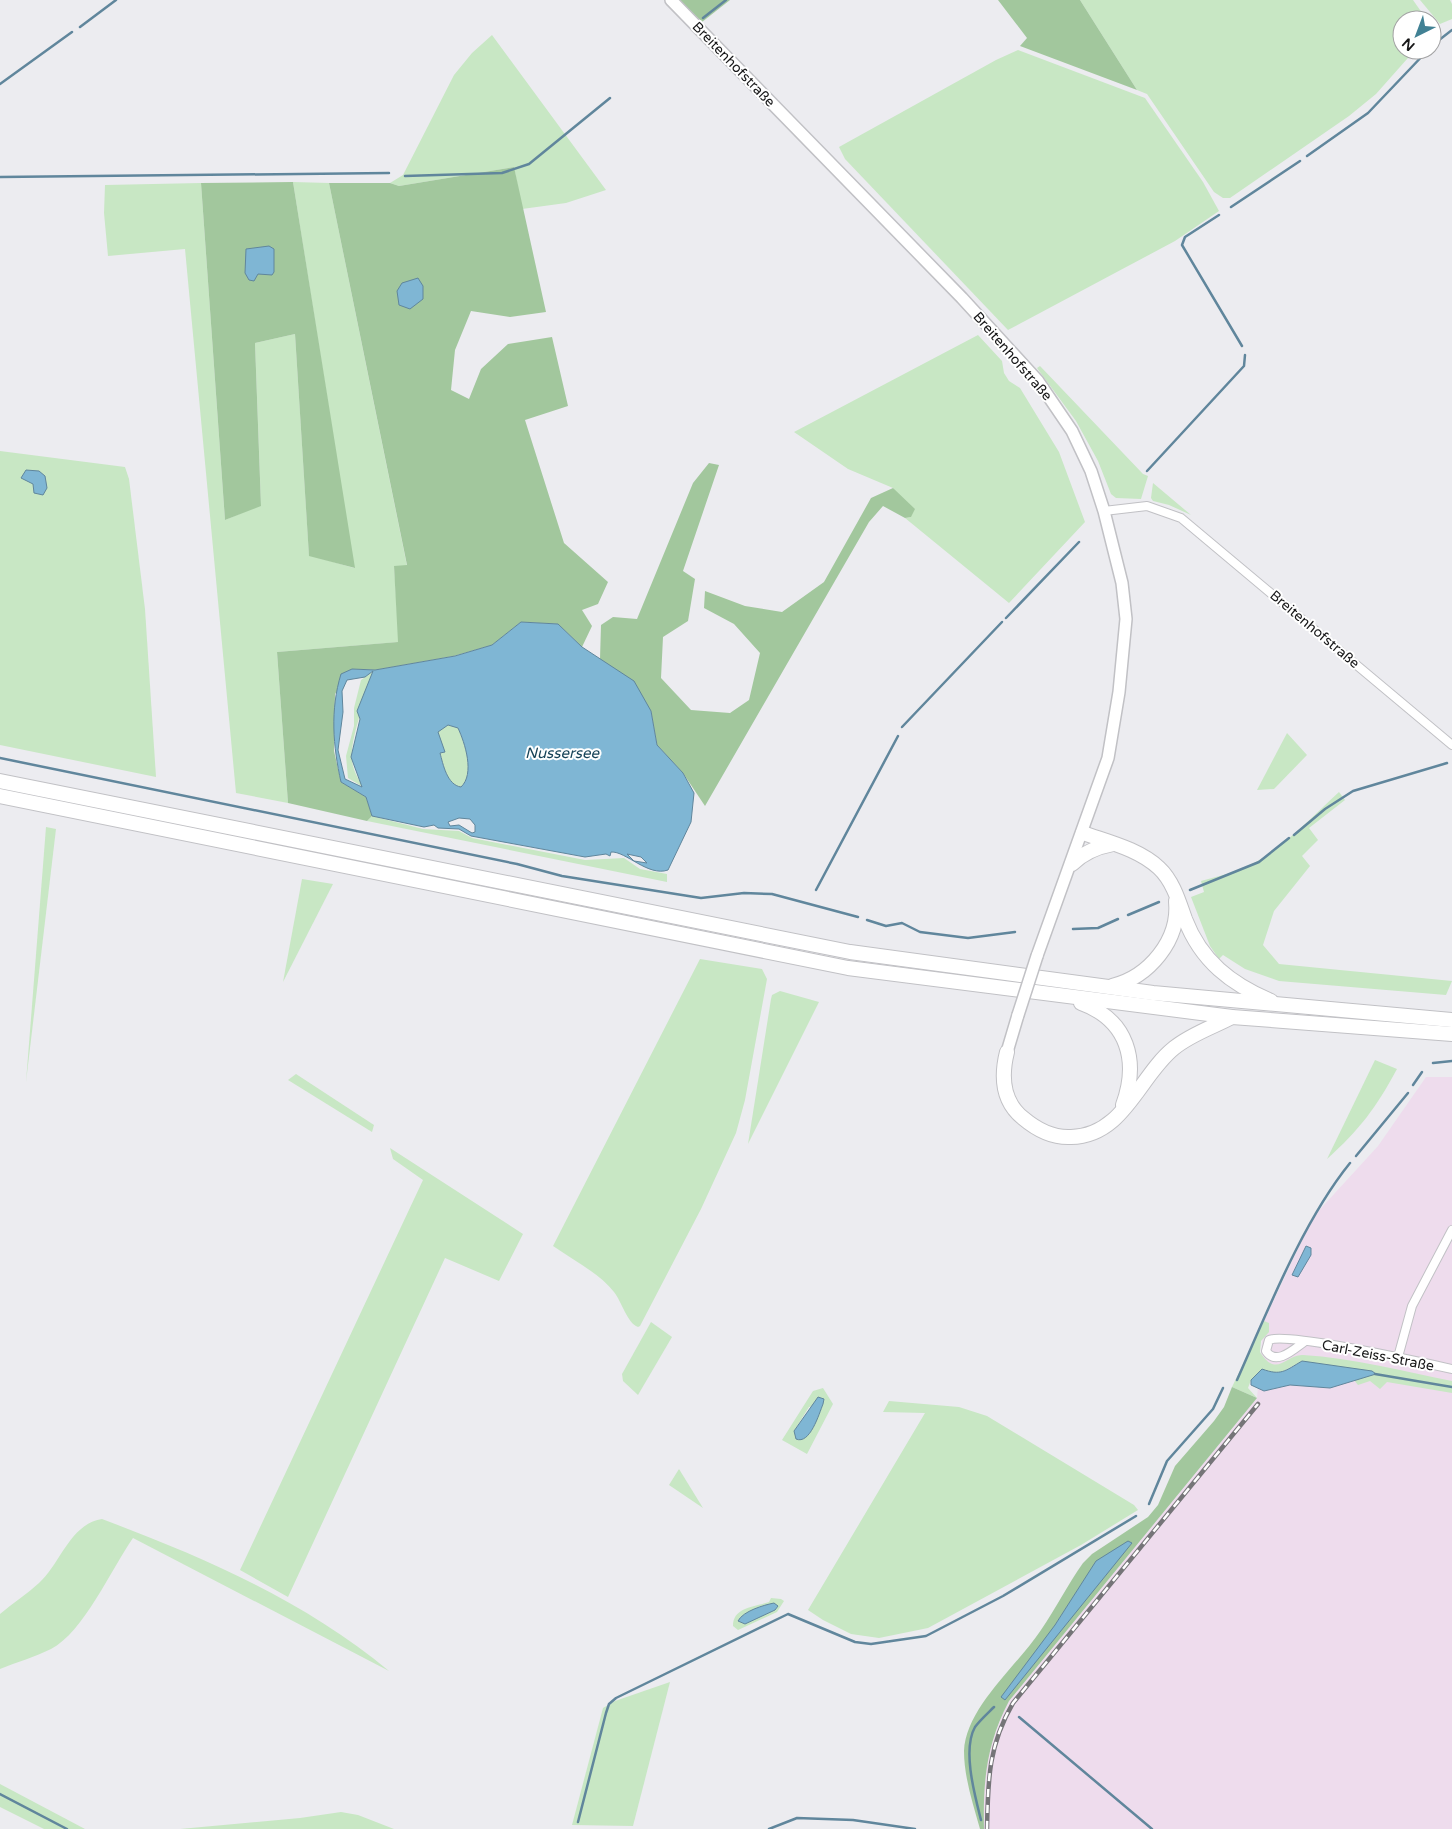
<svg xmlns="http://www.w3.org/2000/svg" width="1452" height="1829" font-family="'Varela Round',sans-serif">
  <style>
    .industrial { fill: #eedced }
    .green { fill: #c8e7c4; fill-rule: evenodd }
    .forest { fill: #a2c79d; fill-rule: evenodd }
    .water { fill: #7fb6d4; stroke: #60869c; fill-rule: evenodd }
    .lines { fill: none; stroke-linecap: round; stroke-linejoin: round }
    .stream { stroke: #60869c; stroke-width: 2.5 }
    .minor-casing { stroke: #c1c1c5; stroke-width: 10 }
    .secondary-casing { stroke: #c1c1c5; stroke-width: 14 }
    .trunk-casing { stroke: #c1c1c5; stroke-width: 16 }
    .minor { stroke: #fff; stroke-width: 8 }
    .secondary { stroke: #fff; stroke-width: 11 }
    .trunk { stroke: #fff; stroke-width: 14 }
    .rail-casing { stroke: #757578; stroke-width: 4.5 }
    .rail { stroke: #fff; stroke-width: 2.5; stroke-dasharray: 8; stroke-linecap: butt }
    .secondary-bridge-casing { stroke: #c1c1c5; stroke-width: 14; stroke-linecap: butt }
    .secondary-bridge { stroke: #fff; stroke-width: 11 }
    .labels { text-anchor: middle; stroke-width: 4; stroke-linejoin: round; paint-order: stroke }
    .street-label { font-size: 14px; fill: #171718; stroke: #fff }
    .water-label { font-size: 15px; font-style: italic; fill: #164358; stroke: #fff }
  </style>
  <rect width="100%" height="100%" fill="#ececf0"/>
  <path class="industrial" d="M 1426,1077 L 1452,1077 L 1452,1829 L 984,1829 L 983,1786 L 987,1757 L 1002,1715 L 1009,1701 L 1257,1398 L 1264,1321 L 1313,1217 L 1378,1146 Z"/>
  <g class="green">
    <path d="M 1080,0 L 1413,0 L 1427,20 L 1402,20 L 1402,50 L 1415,50 L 1376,94 L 1349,116 L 1230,198 L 1223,198 L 1214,192 L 1147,94 L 1137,90 Z"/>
    <path d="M 1420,0 L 1450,0 L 1452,4 L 1452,19 L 1440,24 Z"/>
    <path d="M 492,35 L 606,190 L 566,203 L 522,209 L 514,167 L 399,186 L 390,183 L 403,175 L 454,75 L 472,53 Z"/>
    <path d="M 1018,50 L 1145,98 L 1203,182 L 1219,211 L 1175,241 L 1008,330 L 845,159 L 839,147 L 996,60 Z"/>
    <path d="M 293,182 L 329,183 L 407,566 L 394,566 L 399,642 L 277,652 L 288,803 L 236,793 L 185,249 L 108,256 L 104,213 L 105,185 L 201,183 L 225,520 L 261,505 L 255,343 L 295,334 L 309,555 L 354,568 Z"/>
    <path d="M 978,335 L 1002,361 L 1004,373 L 1009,381 L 1020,388 L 1059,452 L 1085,522 L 1009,603 L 905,518 L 911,517 L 893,488 L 848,469 L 794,432 Z"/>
    <path d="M 1040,366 L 1143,474 L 1148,476 L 1141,499 L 1116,498 L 1111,494 L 1098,461 L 1076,421 L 1037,368 Z"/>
    <path d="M 0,451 L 125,467 L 129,479 L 145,609 L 156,777 L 0,745 Z"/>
    <path d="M 1153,483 L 1191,515 L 1169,505 L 1153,501 L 1151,498 Z"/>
    <path d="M 375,670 C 368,691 350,738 352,758 C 352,769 358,778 363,787 L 348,778 L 346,756 L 354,726 L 354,708 L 361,680 Z"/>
    <path d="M 448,725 L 458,728 C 465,743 475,774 461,787 C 446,785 443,764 440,752 L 444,752 L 437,732 Z"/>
    <path d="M 1287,733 L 1307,755 L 1274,789 L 1257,790 Z"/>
    <path d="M 1339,792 L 1345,800 L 1309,828 L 1318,840 L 1302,856 L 1310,866 L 1274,911 L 1263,945 L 1279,964 L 1452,981 L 1446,995 L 1279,981 L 1245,969 L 1223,955 L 1219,959 L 1210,946 L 1191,897 L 1204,892 L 1201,881 C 1214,877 1229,874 1242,869 C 1277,854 1311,818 1339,792 Z"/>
    <path d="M 372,816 L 423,829 L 459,831 L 472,838 L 585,860 L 624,858 L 640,869 L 667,874 L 667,882 L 367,821 Z"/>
    <path d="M 46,827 L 56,829 L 26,1082 Z"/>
    <path d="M 302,879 L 333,884 L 283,982 Z"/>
    <path d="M 700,959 L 762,969 L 767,979 L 745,1100 L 736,1133 L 701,1209 L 640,1326 L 638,1327 C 627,1323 622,1302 614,1292 C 599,1273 573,1260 553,1246 Z"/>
    <path d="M 780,991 L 819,1002 L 748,1144 L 771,999 L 772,995 Z"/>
    <path d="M 1375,1060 L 1397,1069 C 1376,1108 1360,1129 1327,1159 Z"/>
    <path d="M 296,1074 L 374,1125 L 372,1132 L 288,1080 Z"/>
    <path d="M 390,1148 L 523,1234 L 499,1281 L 445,1258 L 288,1597 L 240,1570 L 423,1180 L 393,1159 Z"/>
    <path d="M 1264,1321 L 1269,1323 L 1269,1332 L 1261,1341 L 1260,1352 C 1277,1379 1286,1354 1303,1355 C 1353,1358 1403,1371 1452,1381 L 1452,1393 L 1387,1382 L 1380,1389 L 1370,1381 L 1358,1385 L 1354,1380 L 1369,1376 L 1330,1365 L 1323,1366 L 1302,1361 L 1282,1372 L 1270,1373 L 1251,1380 L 1248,1388 L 1257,1398 L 1232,1387 Z"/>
    <path d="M 651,1322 L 672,1337 L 638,1395 L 623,1381 L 622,1374 Z"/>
    <path d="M 823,1388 L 833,1404 L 807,1454 L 782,1440 L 813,1391 ZM 823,1404 L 809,1435 L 794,1431 L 809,1407 Z"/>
    <path d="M 889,1401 L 959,1407 L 987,1416 L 1134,1505 L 1138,1510 L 1081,1545 L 928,1628 L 879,1638 L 851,1634 L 823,1620 L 808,1610 L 925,1413 L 883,1412 Z"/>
    <path d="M 679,1469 L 703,1508 L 669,1485 Z"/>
    <path d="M 102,1519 C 203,1557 305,1601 389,1671 L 133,1538 C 112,1568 83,1633 51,1649 C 35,1657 17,1662 0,1669 L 0,1614 C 13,1603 27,1594 39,1583 C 61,1563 70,1524 102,1519 Z"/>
    <path d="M 771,1598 L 781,1599 L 784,1601 L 777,1612 L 738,1630 L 733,1626 C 733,1607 755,1607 769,1602 ZM 764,1605 L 777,1608 L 745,1624 L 738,1621 L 741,1617 Z"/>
    <path d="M 670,1682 L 633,1826 L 572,1825 L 603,1708 L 615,1701 Z"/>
    <path d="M 0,1784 L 85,1829 L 44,1829 L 0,1807 Z"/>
    <path d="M 341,1812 L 358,1815 L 394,1829 L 180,1829 L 300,1818 Z"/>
  </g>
  <g class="forest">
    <path d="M 679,0 L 730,0 L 702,22 Z"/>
    <path d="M 998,0 L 1080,0 L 1137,90 L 1020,46 L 1027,38 Z"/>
    <path d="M 514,167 L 546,312 L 510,317 L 471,311 L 455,350 L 451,390 L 469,399 L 481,369 L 508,344 L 552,337 L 568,406 L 525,420 L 564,543 L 608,582 L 598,604 L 582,610 L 592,626 L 582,647 L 558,624 L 521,622 L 492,645 L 454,656 L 375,670 L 352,669 L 335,694 L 334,751 L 341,782 L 366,797 L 372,816 L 367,821 L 288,803 L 277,652 L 398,642 L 394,566 L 407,565 L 329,183 L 390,183 L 399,186 Z"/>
    <path d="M 293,182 L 355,568 L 309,556 L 295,334 L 255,343 L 261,506 L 225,520 L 201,183 Z"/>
    <path d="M 709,463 L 719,465 L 683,571 L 695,579 L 688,621 L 663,637 L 661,678 L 691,710 L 730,713 L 749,700 L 760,653 L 734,624 L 704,608 L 705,591 L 745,606 L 782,612 L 824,582 L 871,498 L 893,488 L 915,509 L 911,517 L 905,518 L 883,506 L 869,522 L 705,806 L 683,773 L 657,745 L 651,711 L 600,659 L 601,625 L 613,617 L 637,619 L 693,483 Z"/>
    <path d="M 1232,1387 L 1257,1398 L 1009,1701 C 986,1745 983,1781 984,1829 L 980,1829 C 973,1804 964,1777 964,1751 C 966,1707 1018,1665 1041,1630 C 1056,1608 1068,1584 1083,1563 L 1092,1554 L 1148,1517 L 1158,1505 L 1175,1466 L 1214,1421 L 1224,1407 ZM 1132,1543 L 1055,1625 L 1096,1562 Z"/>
  </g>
  <g class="water">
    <path d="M 269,246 L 274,249 L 274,272 L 272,275 L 258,274 L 254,281 L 249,280 L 245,273 L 246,249 Z"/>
    <path d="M 418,278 L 423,286 L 423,299 L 410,309 L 399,305 L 397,291 L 402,283 Z"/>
    <path d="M 26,470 L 39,471 L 45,476 L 47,488 L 43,495 L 34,493 L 33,484 L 21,478 Z"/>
    <path d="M 521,622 L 558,624 L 582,647 L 634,681 L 651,711 L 657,745 L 683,773 L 694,793 L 691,822 L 668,870 C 648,877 626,851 611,852 L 610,856 L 606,854 L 585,857 L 471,836 L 459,829 L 438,828 L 434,825 L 424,827 L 372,816 L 366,797 L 341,782 C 333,746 330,710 341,674 L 352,669 L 375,670 L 455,656 L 492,645 ZM 373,671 L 357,711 L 360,719 L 351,757 L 362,787 L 345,779 L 338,750 L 343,712 L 342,691 L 347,680 L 365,677 ZM 448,725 L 458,728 C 465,743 475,774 461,787 C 447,785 443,764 440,753 L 445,752 L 438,732 ZM 459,818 L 470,819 L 475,825 L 475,832 L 472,833 L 459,825 L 450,826 L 448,822 ZM 627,854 L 641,857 L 647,863 L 634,861 Z"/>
    <path d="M 1306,1246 L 1311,1248 L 1311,1255 L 1298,1277 L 1292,1275 Z"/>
    <path d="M 1302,1361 L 1372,1371 L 1376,1374 L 1330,1388 L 1290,1385 L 1264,1391 L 1251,1385 L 1251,1380 L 1262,1369 C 1281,1376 1285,1371 1302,1361 Z"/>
    <path d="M 818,1397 L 824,1399 L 823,1404 C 819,1414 810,1445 796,1439 L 794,1431 Z"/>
    <path d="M 1128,1541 L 1132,1543 L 1005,1700 L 1001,1697 L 1055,1625 L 1096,1561 Z"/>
    <path d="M 774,1603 L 778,1606 L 775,1610 L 745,1624 L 738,1621 C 743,1611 764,1605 774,1603 Z"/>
  </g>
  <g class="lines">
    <g class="stream">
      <path d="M 703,18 L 726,0"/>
      <path d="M 80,27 L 116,0"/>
      <path d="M 1434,44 L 1452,30"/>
      <path d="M 0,84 L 72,32"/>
      <path d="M 1307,156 L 1368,113 L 1428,50"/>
      <path d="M 405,176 L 502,173 L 529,164 L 610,98"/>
      <path d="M 0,177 L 389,173"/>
      <path d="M 1231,207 L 1300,161"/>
      <path d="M 1219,215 L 1185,237 L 1182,245 L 1242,346"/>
      <path d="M 1147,471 L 1244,366 L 1245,355"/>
      <path d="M 1006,618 L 1079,542"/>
      <path d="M 902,727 L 1002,622"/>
      <path d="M 0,758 L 517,864 L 562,876 L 701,898 L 744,893 L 772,894 L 858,917"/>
      <path d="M 1294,835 L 1325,809 L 1353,791 L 1447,763"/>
      <path d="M 816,890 L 898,736"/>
      <path d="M 1190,890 L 1259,862 L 1289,838"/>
      <path d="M 1128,915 L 1159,902"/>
      <path d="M 867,920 L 886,926 L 902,923 L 920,932 L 968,938 L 1015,932"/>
      <path d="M 1073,929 L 1098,928 L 1118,919"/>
      <path d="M 1433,1063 L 1452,1061"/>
      <path d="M 1413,1085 L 1422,1072"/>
      <path d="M 1356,1156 L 1408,1093"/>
      <path d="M 1375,1374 L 1452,1387"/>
      <path d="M 1237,1380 C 1268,1310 1303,1221 1350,1163"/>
      <path d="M 1149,1504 L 1167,1461 L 1213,1409 L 1223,1388"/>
      <path d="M 1019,1717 L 1152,1829"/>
      <path d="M 0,1794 L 67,1829"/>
      <path d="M 981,1820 C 975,1796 962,1750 975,1727 C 980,1720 988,1713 994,1707"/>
      <path d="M 578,1822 L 606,1713 L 609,1704 L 616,1698 L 788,1614 L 855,1642 L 871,1644 L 926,1636 L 1003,1596 L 1136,1516"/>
      <path d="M 769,1829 L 797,1818 L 853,1820 L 915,1829"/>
    </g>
    <g class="minor-casing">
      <g id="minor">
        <path d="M 1104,511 L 1147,506 L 1181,518 L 1452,745"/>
        <path d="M 1304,1342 C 1293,1350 1276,1366 1266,1351 L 1269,1340 C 1286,1332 1425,1363 1452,1369"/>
        <path d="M 1398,1357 L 1412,1306 L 1452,1230"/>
      </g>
    </g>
    <g class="secondary-casing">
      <g id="secondary">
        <path d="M 671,0 L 962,298 L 1038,381 L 1072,431 L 1091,471 L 1104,511 L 1122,583 L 1126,619 L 1119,692 L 1108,758 L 1037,956"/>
        <path d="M 1007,1052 L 1018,1015"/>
      </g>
    </g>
    <g class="trunk-casing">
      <g id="trunk">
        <path d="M 0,781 L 850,952 L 1153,993 L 1452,1020"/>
        <path d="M 0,796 L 848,968 L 1232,1017 L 1452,1034"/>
        <path d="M 1083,833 C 1108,842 1139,849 1159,868 C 1173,881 1179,902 1185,919 C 1201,961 1231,984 1271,1001"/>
        <path d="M 1072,864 C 1084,852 1097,847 1113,844"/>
        <path d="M 1112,986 C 1149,977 1180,940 1176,901"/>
        <path d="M 1081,1003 C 1128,1020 1139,1061 1123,1105"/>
        <path d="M 1007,1052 C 1001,1076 1002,1101 1023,1118 C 1036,1129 1053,1138 1071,1137 C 1124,1136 1139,1076 1174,1048 C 1191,1034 1213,1027 1232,1017"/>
      </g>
    </g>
    <use href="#minor" class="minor"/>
    <use href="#secondary" class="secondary"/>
    <use href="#trunk" class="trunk"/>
    <g class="rail-casing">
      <path id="rail" d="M 987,1829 C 988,1781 988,1746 1013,1703 L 1258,1404"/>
    </g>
    <use href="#rail" class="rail"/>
    <g class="secondary-bridge-casing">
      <path id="secondary-bridge" d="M 1018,1015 L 1037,956"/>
    </g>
    <use href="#secondary-bridge" class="secondary-bridge"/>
  </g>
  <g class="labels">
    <g class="street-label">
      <text transform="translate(734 64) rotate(46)" y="5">Breitenhofstraße</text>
      <text transform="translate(1013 356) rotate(49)" y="5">Breitenhofstraße</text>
      <text transform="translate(1315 629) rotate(40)" y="5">Breitenhofstraße</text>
      <text transform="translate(1378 1355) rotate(11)" y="5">Carl-Zeiss-Straße</text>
    </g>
    <g class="water-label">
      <text x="562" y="758">Nussersee</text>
    </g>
  </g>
  <g transform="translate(1417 35) rotate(222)"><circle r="24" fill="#ffffff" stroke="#a2a2a3"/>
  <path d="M0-4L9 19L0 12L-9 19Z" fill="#418194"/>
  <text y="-8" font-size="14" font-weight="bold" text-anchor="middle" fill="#171718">N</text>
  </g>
</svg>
